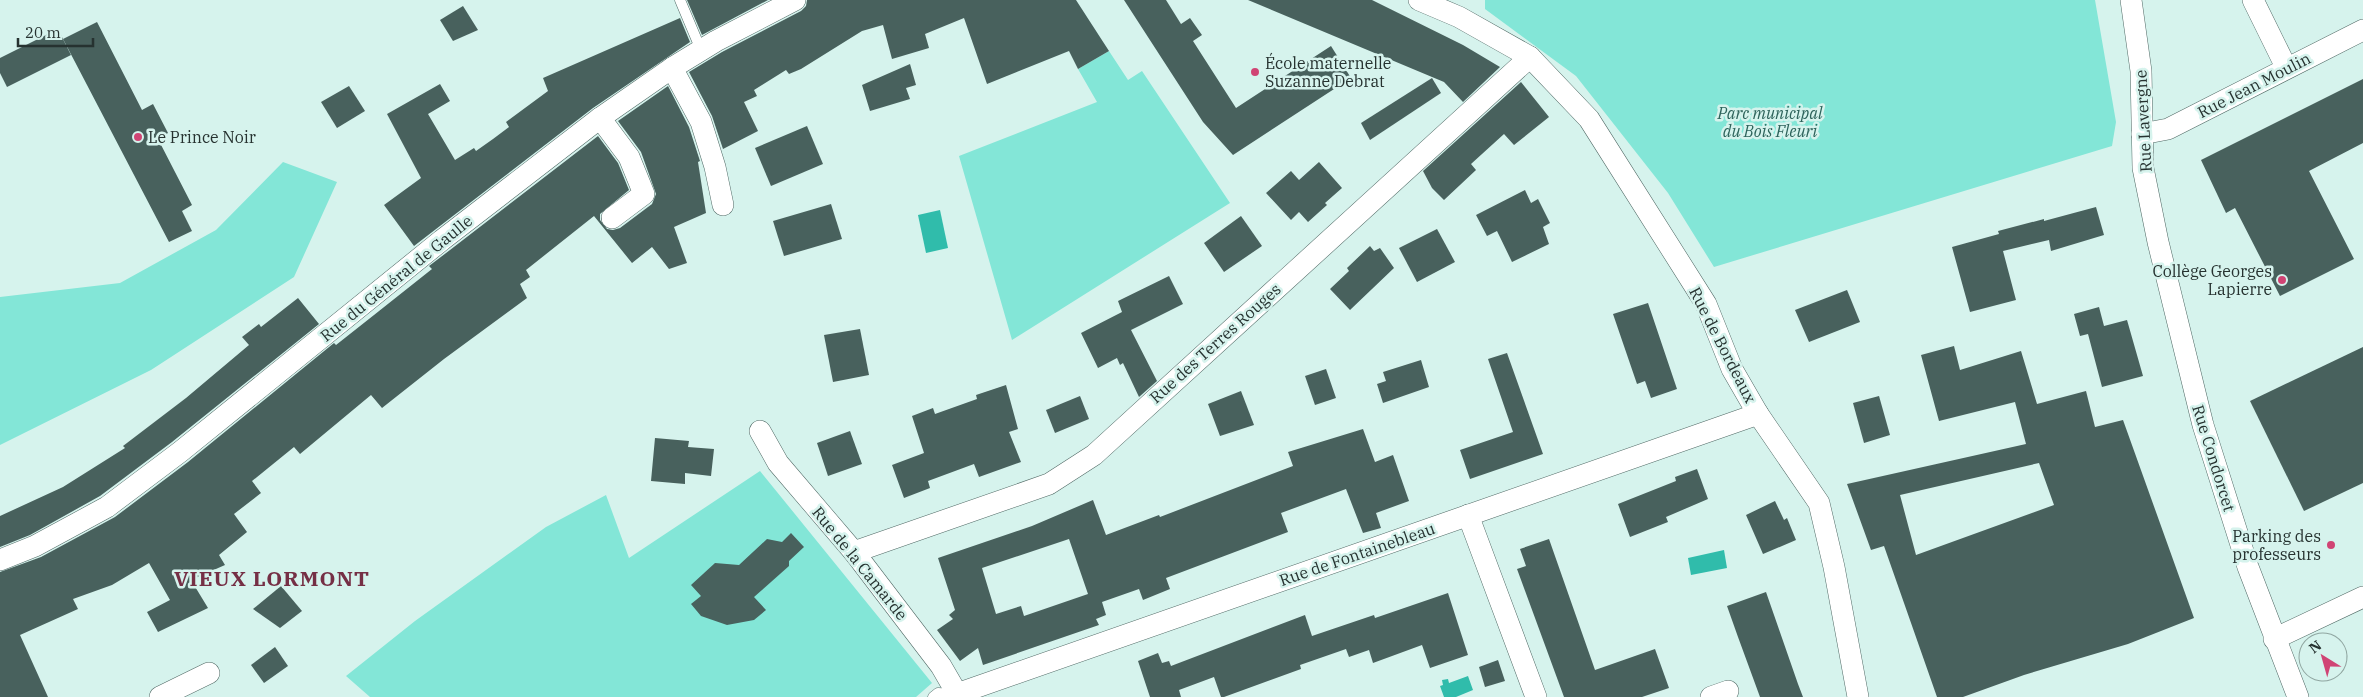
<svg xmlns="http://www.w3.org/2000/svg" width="2363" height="697" font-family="'IBM Plex Serif',serif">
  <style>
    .green { fill: #83e6d7 }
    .water { fill: #30bcab }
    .building { fill: #48615d; fill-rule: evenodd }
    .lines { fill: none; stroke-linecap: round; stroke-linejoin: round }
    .lane-casing { stroke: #506965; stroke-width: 11 }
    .street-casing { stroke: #506965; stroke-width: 22 }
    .lane { stroke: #fff; stroke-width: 10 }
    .street { stroke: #fff; stroke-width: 21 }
    .poi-dot { fill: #d04474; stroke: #d6f3ed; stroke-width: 2 }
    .labels { text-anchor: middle; stroke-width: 5; stroke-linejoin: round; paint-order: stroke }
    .poi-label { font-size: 16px; fill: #263230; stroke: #d6f3ed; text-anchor: start }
    .street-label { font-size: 16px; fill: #263230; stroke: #d6f3ed }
    .park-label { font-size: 16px; font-style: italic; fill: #2d635b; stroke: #d6f3ed }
    .district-label { font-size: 21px; font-weight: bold; letter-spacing: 1px; fill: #752f45; stroke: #d6f3ed }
  </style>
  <rect width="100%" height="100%" fill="#d6f3ed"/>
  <g class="green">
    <path d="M 1485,0 L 2095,0 L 2116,122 L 2112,146 L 1714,267 L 1668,193 L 1576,76 L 1485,9 Z"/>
    <path d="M 1109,51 L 1128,80 L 1142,71 L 1230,203 L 1012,340 L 959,156 L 1097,102 L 1078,69 Z"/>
    <path d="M 283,162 L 337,182 L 294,277 L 151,370 L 0,445 L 0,297 L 120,283 L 216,230 Z"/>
    <path d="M 760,471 L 932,683 L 916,697 L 370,697 L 346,676 L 415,621 L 546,527 L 606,495 L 629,558 Z"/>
  </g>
  <g class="water">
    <path d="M 940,210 L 948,248 L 926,253 L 918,215 Z"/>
    <path d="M 1724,550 L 1727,568 L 1691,575 L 1688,558 Z"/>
    <path d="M 1468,676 L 1473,690 L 1456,697 L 1444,697 L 1440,686 L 1443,685 L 1442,680 L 1448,679 L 1449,683 Z"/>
  </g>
  <g class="building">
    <path d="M 687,0 L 768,0 L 702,35 Z"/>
    <path d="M 807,0 L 1076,0 L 1109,51 L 1078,69 L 1069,51 L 987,84 L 964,18 L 925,34 L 929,48 L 892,59 L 883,25 L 862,31 L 801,69 L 789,74 L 786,70 L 754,90 L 757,96 L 744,102 L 758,131 L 723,149 L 712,116 L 689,72 L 722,52 L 801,11 L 806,6 Z"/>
    <path d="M 1124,0 L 1166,0 L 1181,24 L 1190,18 L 1202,35 L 1193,41 L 1236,108 L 1331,46 L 1351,78 L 1233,155 L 1203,122 Z"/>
    <path d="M 1248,0 L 1372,0 L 1463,45 L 1500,67 L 1463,102 L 1444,82 Z"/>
    <path d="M 463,6 L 478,30 L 453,41 L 440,20 Z"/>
    <path d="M 680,18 L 690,42 L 593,108 L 414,246 L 384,205 L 421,178 L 387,114 L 440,84 L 450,101 L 428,114 L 455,160 L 474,148 L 476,151 L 493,139 L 509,127 L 506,122 L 548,91 L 543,78 Z"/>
    <path d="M 97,22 L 142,110 L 153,104 L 168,133 L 158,139 L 192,205 L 182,211 L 192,231 L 169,242 L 63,39 Z"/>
    <path d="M 58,29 L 71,55 L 7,87 L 0,73 L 0,58 Z"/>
    <path d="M 910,64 L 916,85 L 906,88 L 910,99 L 870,111 L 862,85 Z"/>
    <path d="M 1432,78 L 1441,93 L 1370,140 L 1361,123 Z"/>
    <path d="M 2363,79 L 2363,143 L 2309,171 L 2354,259 L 2280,296 L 2235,208 L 2226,213 L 2201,160 Z"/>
    <path d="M 1521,82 L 1549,117 L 1514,145 L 1504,134 L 1471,164 L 1476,170 L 1444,200 L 1432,188 L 1423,171 Z"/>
    <path d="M 349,86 L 365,111 L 337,128 L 321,102 Z"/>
    <path d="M 668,86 L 689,127 L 700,161 L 698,162 L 706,213 L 674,227 L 687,263 L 669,269 L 652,247 L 632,263 L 594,216 L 526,270 L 530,277 L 520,284 L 527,298 L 444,359 L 382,408 L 371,395 L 300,454 L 294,447 L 252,481 L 261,493 L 234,514 L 247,532 L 219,555 L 225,565 L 191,580 L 208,608 L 158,632 L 147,612 L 170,600 L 149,563 L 112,585 L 73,599 L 78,609 L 20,635 L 48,697 L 0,697 L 0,572 L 41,557 L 115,517 L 188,462 L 334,343 L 336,345 L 374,315 L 432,269 L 429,266 L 450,250 L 598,136 L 618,163 L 629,190 L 600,214 L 600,220 L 607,229 L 613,230 L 620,228 L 652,204 L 656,194 L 641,152 L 618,121 Z"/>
    <path d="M 807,126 L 823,164 L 771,186 L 755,148 Z"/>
    <path d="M 1319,162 L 1342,188 L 1325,203 L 1327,205 L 1308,222 L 1299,212 L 1291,220 L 1266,193 L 1291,171 L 1299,180 Z"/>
    <path d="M 1525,190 L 1531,203 L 1538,199 L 1550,223 L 1543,227 L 1549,244 L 1512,262 L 1497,231 L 1487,236 L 1476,215 Z"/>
    <path d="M 831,204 L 842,239 L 784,256 L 773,221 Z"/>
    <path d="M 2096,207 L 2104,235 L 2051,251 L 2049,240 L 2003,251 L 2016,300 L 1970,312 L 1952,247 L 1999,234 L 1998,231 L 2044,219 L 2044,221 Z"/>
    <path d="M 1241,216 L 1262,246 L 1224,272 L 1204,243 Z"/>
    <path d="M 1437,229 L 1455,262 L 1417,282 L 1399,248 Z"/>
    <path d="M 1370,246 L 1374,251 L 1380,248 L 1394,268 L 1350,310 L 1330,289 L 1349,271 L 1347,268 Z"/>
    <path d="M 1169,276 L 1183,304 L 1131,330 L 1157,381 L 1139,397 L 1123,363 L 1120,365 L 1117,358 L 1098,368 L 1081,333 L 1122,312 L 1118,301 Z"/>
    <path d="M 1847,290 L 1860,322 L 1809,342 L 1795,310 Z"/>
    <path d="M 298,298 L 319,324 L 172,442 L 100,496 L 30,535 L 0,547 L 0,516 L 63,487 L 125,448 L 123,446 L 186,398 L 249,345 L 242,337 L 259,324 L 261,327 Z"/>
    <path d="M 1648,303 L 1677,389 L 1651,398 L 1645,381 L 1637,384 L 1613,314 Z"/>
    <path d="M 2099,307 L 2104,326 L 2127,320 L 2143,376 L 2102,387 L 2088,334 L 2080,336 L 2074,314 Z"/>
    <path d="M 860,329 L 869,375 L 833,382 L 824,335 Z"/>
    <path d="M 1954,346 L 1960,370 L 2021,351 L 2037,404 L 2086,391 L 2095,427 L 2123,420 L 2194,618 L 2128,644 L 2024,675 L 1963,697 L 1937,697 L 1884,546 L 1871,550 L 1847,484 L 2026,444 L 2015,402 L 1939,421 L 1921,355 ZM 2039,463 L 2054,505 L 1916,555 L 1900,495 Z"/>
    <path d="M 2363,347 L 2363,483 L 2304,511 L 2250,401 Z"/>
    <path d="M 1507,353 L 1543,454 L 1470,479 L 1460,450 L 1513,432 L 1488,359 Z"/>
    <path d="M 1421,360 L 1429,387 L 1383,403 L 1377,384 L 1386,381 L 1383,372 Z"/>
    <path d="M 1326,369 L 1336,398 L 1315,405 L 1305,376 Z"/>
    <path d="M 1006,385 L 1018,429 L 1009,432 L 1021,462 L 979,477 L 974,464 L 928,481 L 930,488 L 904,498 L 892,465 L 924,453 L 912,416 L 933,408 L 935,414 L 977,399 L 976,395 Z"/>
    <path d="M 1241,391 L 1254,425 L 1220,436 L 1208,404 Z"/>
    <path d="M 1080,396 L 1089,419 L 1055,433 L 1046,410 Z"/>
    <path d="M 1879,396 L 1890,435 L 1864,443 L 1853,403 Z"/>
    <path d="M 1363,429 L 1375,462 L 1393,455 L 1409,501 L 1376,513 L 1381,528 L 1363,533 L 1346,489 L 1281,513 L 1288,532 L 1166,578 L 1170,589 L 1143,600 L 1139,589 L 1102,602 L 1106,615 L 1096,619 L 1099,625 L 983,665 L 978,648 L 960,661 L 937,630 L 953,619 L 949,615 L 955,610 L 938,558 L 1032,526 L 1093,500 L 1106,535 L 1159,515 L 1160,517 L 1293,466 L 1288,452 ZM 1069,539 L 1088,594 L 1024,616 L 1021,606 L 996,614 L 982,568 Z"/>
    <path d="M 850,431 L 862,464 L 828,476 L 817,443 Z"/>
    <path d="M 655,438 L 689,441 L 688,447 L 714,449 L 711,476 L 685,473 L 685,484 L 651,481 Z"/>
    <path d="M 1697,469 L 1708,499 L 1666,517 L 1668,522 L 1630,537 L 1618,504 L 1676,481 L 1675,477 Z"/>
    <path d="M 1775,501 L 1784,520 L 1787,518 L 1796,540 L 1763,554 L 1746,515 Z"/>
    <path d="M 791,533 L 804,547 L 789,561 L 789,566 L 754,597 L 766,610 L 754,620 L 727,625 L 701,616 L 691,604 L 701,596 L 691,585 L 715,563 L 739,565 L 767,539 L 782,542 Z"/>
    <path d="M 1549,539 L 1595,670 L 1655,649 L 1669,688 L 1642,697 L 1564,697 L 1517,569 L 1526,566 L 1520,549 Z"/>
    <path d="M 281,586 L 302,611 L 280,628 L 253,609 Z"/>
    <path d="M 1766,592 L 1798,684 L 1803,697 L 1760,697 L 1738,637 L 1727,606 Z"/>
    <path d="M 1448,593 L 1468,655 L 1430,668 L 1422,645 L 1373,663 L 1369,650 L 1349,657 L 1346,649 L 1300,665 L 1301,669 L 1224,697 L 1221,697 L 1214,677 L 1179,690 L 1181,697 L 1150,697 L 1138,661 L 1158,653 L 1162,663 L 1169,661 L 1171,666 L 1305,615 L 1312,636 L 1374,615 L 1375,618 Z"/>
    <path d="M 275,647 L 288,666 L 264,683 L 251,665 Z"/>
    <path d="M 1498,660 L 1505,681 L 1485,687 L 1479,667 Z"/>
  </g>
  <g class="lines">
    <g class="lane-casing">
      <g id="lane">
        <path d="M 680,0 L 701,50"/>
        <path d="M 933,697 L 938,693 L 956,694"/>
      </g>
    </g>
    <g class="street-casing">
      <g id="street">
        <path d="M 1419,0 L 1459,17 L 1530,57 L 1589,119 L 1706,304 L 1732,369 L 1758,414 L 1819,503 L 1834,567 L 1858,697"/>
        <path d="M 2131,0 L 2141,71 L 2143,168 L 2158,242 L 2203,425 L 2248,567 L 2298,697"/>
        <path d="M 2253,0 L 2286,67"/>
        <path d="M 672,68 L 701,122 L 715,167 L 723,205"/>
        <path d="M 600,118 L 629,157 L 644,194 L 612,218"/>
        <path d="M 2142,134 L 2168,129 L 2363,30"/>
        <path d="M 760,431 L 778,463 L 854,552 L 941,666 L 959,697"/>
        <path d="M 1468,515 L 1536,697"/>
        <path d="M 854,552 L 1049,484 L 1094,455 L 1530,57"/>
        <path d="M 0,560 L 35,546 L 107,507 L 180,452 L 442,240 L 600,118 L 672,68 L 716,41 L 795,0"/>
        <path d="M 2274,639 L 2363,597"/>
        <path d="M 957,694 L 1758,414"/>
        <path d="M 160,697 L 209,673"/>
        <path d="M 1711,697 L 1728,691"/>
      </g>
    </g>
    <use href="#lane" class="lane"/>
    <use href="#street" class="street"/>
  </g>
  <g class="poi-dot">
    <circle cx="1255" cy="72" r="5"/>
    <circle cx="138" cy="137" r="5"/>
    <circle cx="2282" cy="280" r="5"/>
    <circle cx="2331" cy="545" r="5"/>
  </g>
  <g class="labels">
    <g class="poi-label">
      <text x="1265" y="69">École maternelle<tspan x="1265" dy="18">Suzanne Debrat</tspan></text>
      <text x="148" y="143">Le Prince Noir</text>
      <text x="2272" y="277" text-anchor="end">Collège Georges<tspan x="2272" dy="18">Lapierre</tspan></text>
      <text x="2321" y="542" text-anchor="end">Parking des<tspan x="2321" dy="18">professeurs</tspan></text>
    </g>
    <g class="street-label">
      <text transform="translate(2254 85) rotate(-27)" y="6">Rue Jean Moulin</text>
      <text transform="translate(2143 121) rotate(-93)" y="6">Rue Lavergne</text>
      <text transform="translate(396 278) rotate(-39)" y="6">Rue du Général de Gaulle</text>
      <text transform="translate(1215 343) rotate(-42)" y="6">Rue des Terres Rouges</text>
      <text transform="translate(1723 345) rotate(63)" y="6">Rue de Bordeaux</text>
      <text transform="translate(2214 458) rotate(73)" y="6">Rue Condorcet</text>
      <text transform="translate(1357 554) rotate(-19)" y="6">Rue de Fontainebleau</text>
      <text transform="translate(860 563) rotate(51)" y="6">Rue de la Camarde</text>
    </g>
    <g class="park-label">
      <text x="1770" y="119">Parc municipal<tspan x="1770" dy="18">du Bois Fleuri</tspan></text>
    </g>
    <g class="district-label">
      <text x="272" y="586">VIEUX LORMONT</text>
    </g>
  </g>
  <g transform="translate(2323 657) rotate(323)"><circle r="24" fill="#d6f3ed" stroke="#90a6a1"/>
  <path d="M0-4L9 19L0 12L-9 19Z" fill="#d04474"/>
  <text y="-8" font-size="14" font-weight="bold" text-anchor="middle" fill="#263230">N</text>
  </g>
  <path d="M18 38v8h75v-8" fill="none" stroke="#263230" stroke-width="2.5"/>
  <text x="25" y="38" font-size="15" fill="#263230" stroke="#d6f3ed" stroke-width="4" paint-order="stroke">20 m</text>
</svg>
